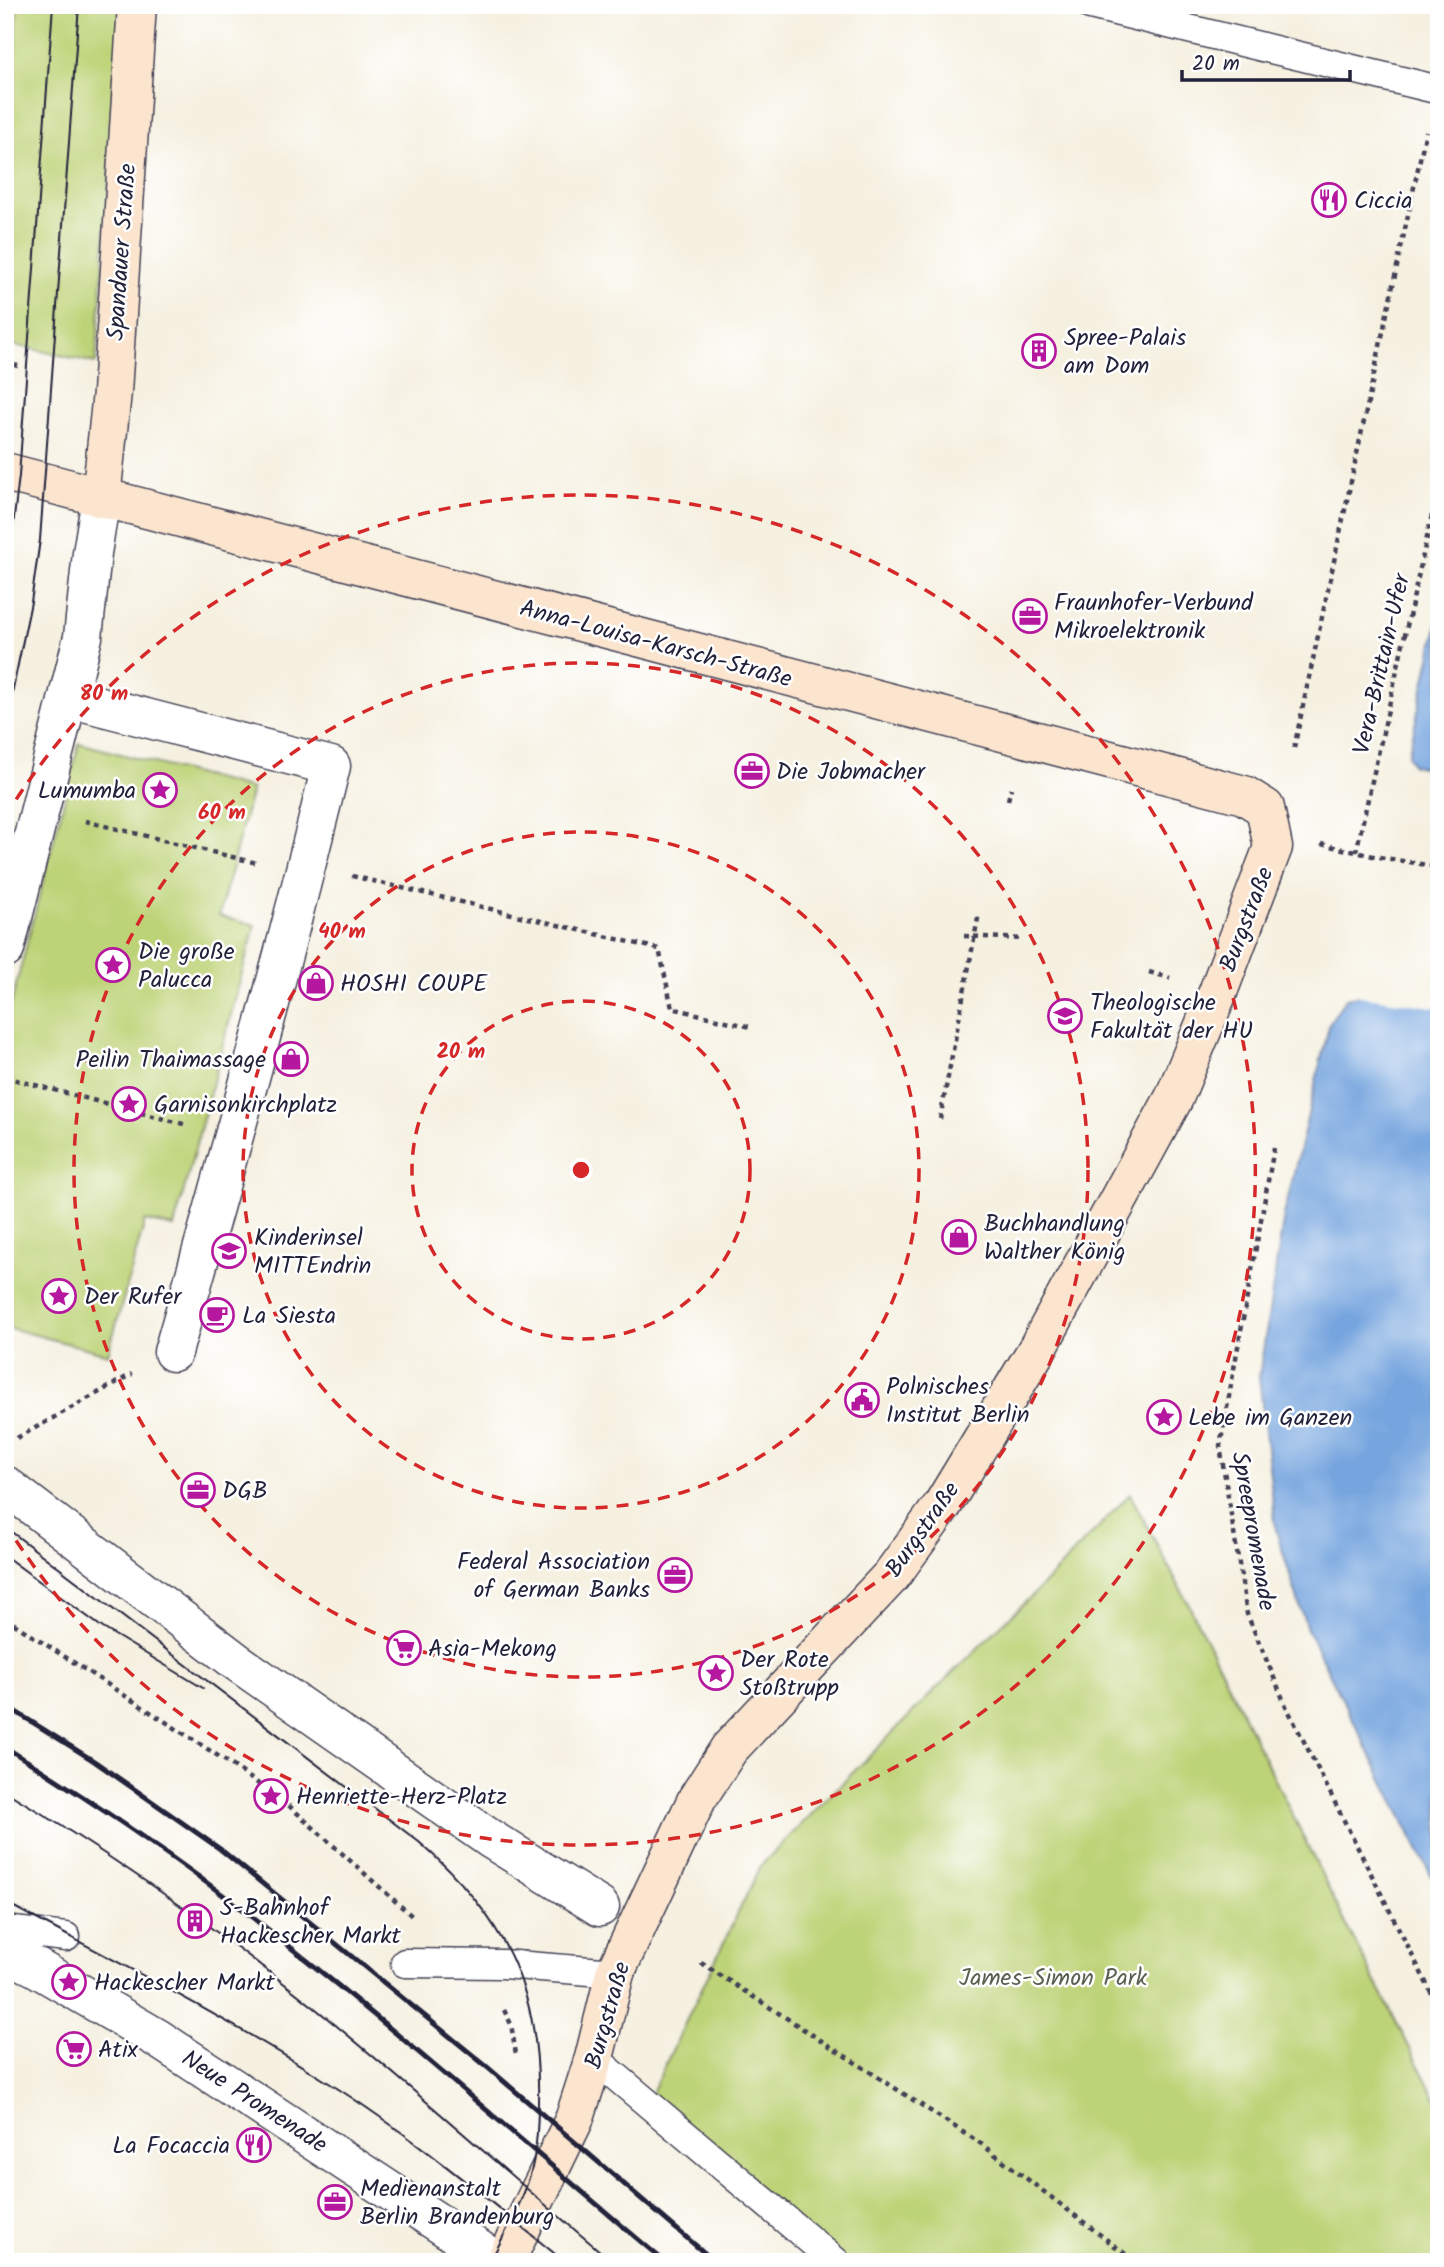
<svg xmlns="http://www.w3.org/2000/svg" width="1444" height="2267" font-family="Kalam,sans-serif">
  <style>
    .green { fill: #bdd377; stroke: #707a59; stroke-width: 2 }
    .water { fill: #74a4de; stroke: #4b638c; stroke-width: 2 }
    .pier { fill: #f5f0e0 }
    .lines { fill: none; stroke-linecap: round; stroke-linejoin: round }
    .lane-casing { stroke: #424154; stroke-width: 31 }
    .street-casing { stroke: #424154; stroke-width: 41 }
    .secondary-casing { stroke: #424154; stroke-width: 41 }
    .path { stroke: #424154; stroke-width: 4.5; stroke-dasharray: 5 5; stroke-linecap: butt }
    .lane { stroke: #fff; stroke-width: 28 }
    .street { stroke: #fff; stroke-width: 38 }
    .secondary { stroke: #fbe5cf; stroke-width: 38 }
    .tram { stroke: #22223b; stroke-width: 2 }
    .rail { stroke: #22223b; stroke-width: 5 }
    .ring { fill: none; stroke: #d62828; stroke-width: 3.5; stroke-dasharray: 12 9 }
    .labels { text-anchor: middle; stroke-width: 5; stroke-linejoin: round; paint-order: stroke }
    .poi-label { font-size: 24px; fill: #22223b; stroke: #fff; text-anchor: start }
    .street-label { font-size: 24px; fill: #22223b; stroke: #fff }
    .park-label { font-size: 24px; fill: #586050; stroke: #fff }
    .centre { fill: #d62828; stroke: #fff; stroke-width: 3.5 }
    .ring-label { font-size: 21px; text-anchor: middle; font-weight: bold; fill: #d62828; stroke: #fff; stroke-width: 5; stroke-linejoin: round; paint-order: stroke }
  </style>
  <rect width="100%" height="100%" fill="#fff"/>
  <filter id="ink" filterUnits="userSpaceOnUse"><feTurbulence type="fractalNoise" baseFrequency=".0143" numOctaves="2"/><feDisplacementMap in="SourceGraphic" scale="14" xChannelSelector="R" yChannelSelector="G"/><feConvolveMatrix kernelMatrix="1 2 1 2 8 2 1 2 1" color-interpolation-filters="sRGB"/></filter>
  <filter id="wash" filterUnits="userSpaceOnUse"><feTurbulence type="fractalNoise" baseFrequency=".00686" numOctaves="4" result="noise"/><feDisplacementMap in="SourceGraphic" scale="28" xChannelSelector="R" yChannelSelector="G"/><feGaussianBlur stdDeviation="1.57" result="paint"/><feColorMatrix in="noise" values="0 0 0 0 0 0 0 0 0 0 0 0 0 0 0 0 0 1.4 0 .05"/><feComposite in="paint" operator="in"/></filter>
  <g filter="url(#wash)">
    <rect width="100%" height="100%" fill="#f5f0e0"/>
    <g class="green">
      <path d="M 18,5 L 122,5 L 96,363 L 5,343 L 5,185 Z"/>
      <path d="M 79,743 L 252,789 L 219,916 L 255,925 L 174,1227 L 145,1221 L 108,1354 L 5,1327 L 5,1028 Z"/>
      <path d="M 1130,1494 L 1188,1603 L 1351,1934 L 1439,2105 L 1439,2262 L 822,2262 L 644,2109 L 761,1865 L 947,1678 L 1045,1583 Z"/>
    </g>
    <g class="water">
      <path d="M 1439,617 L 1439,761 L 1427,759 L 1426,768 L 1413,765 L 1408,756 Z"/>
      <path d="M 1439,925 L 1439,1891 L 1307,1629 L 1276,1530 L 1259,1377 L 1284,1215 L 1330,1022 L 1346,998 L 1372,993 L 1429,1003 Z"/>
    </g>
    <path class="pier" d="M 1439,921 L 1439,1008 L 1353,995 L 1373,990 L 1426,999 L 1435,924 Z"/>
  </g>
  <g filter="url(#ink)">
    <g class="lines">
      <g class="lane-casing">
        <g id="lane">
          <path d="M 1090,5 L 1435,89"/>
          <path d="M 5,1930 L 66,1937"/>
          <path d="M 405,1963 L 503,1964 L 615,1973"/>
          <path d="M 594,2058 L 836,2262"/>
        </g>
      </g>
      <g class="street-casing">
        <g id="street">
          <path d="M 69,698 L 331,766 C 283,963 229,1157 173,1352"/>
          <path d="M 5,949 L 83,637 L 92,553 L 101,498"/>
          <path d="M 5,1485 L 237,1662 L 489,1838 L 600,1907"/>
          <path d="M 5,1952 L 37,1968 L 157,2038 L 498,2262"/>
        </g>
      </g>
      <g class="secondary-casing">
        <g id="secondary">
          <path d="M 5,472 L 1244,795 L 1265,808 L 1273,847 L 1218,992 L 1174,1098 L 1036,1351 L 942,1506 L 891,1576 L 729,1749 L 697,1799 L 615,1973 L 594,2058 L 574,2120 L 505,2262"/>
          <path d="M 101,498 L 112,392 L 137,5"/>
        </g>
      </g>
      <g class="path">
        <path d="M 5,363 L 18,366"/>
        <path d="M 1294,748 L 1426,131"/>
        <path d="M 1008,800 L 1011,788"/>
        <path d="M 85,821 L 257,863"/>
        <path d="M 1321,844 L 1373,856 L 1439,867"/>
        <path d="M 1356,852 L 1439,484"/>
        <path d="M 352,876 L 659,949 L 672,1008 L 751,1027"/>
        <path d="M 964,936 L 1023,939"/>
        <path d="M 1149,972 L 1170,978"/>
        <path d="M 5,1077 L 187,1125"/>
        <path d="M 940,1119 L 979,913"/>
        <path d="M 1274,1148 L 1220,1446 L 1247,1614 L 1286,1706 L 1439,2008"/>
        <path d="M 17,1438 L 132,1374"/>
        <path d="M 5,1618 L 226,1761 L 287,1804 L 413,1917"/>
        <path d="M 701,1963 L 980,2143 L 1136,2262"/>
        <path d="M 504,2010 L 511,2024 L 516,2054"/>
      </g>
      <use href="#lane" class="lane"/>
      <use href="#street" class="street"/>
      <use href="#secondary" class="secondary"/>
      <g class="tram">
        <path d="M 5,593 L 19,476 L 53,5"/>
        <path d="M 5,727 L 31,602 L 40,540 L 79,5"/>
        <path d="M 5,1527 L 419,1842 C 503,1915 541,1989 538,2101 C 538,2125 537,2152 530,2175 C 521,2206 504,2234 490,2262"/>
        <path d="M 5,1556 L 103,1628 L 203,1688"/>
        <path d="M 5,1791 C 108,1853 208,1922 301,1997 C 408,2082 508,2175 613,2262"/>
        <path d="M 5,1902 C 114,1961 225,2016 329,2083 C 412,2135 488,2200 565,2262"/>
      </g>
      <g class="rail">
        <path d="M 5,1705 L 94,1761 L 220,1849 L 486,2066 L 715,2262"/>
        <path d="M 5,1747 C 71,1788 136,1831 199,1877 C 361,1997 511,2133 665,2262"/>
      </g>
    </g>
  </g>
  <g class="ring">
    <circle cx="581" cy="1170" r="169"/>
    <circle cx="581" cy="1170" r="338"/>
    <circle cx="581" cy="1170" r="507"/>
    <path d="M5 817A675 675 0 1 1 5 1523"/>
  </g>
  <defs>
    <g id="restaurant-ring" transform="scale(1.75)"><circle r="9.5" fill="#fff" stroke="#b5179e" stroke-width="1.5"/><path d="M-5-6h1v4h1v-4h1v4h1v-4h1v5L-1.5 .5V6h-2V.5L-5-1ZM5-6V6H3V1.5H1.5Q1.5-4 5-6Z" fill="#b5179e"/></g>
    <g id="building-ring" transform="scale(1.75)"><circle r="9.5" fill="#fff" stroke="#b5179e" stroke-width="1.5"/><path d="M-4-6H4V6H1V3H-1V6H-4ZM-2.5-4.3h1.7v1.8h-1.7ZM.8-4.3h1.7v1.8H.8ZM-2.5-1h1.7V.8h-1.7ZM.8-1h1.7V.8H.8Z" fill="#b5179e"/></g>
    <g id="office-ring" transform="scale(1.75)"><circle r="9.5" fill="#fff" stroke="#b5179e" stroke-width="1.5"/><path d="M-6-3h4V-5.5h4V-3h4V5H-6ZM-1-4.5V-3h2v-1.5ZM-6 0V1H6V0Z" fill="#b5179e"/></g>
    <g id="sight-ring" transform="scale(1.75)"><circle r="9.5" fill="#fff" stroke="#b5179e" stroke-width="1.5"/><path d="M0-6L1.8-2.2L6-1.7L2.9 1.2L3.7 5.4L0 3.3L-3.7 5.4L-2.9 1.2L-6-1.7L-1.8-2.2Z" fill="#b5179e"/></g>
    <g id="shop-ring" transform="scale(1.75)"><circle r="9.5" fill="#fff" stroke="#b5179e" stroke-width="1.5"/><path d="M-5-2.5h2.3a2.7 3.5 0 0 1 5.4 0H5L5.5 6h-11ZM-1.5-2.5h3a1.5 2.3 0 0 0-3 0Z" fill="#b5179e"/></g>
    <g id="university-ring" transform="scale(1.75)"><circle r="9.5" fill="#fff" stroke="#b5179e" stroke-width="1.5"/><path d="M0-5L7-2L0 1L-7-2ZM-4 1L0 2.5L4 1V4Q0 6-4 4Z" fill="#b5179e"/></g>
    <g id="school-ring" transform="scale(1.75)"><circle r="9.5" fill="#fff" stroke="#b5179e" stroke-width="1.5"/><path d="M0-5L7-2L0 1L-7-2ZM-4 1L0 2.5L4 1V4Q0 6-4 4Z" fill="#b5179e"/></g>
    <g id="cafe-ring" transform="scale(1.75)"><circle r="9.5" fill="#fff" stroke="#b5179e" stroke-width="1.5"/><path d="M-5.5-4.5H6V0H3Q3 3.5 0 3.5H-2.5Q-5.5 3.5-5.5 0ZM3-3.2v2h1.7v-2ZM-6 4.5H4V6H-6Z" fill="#b5179e"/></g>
    <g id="civic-ring" transform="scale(1.75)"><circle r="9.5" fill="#fff" stroke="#b5179e" stroke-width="1.5"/><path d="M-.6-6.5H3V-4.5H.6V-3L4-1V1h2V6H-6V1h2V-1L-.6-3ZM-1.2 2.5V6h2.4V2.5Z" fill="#b5179e"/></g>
    <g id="supermarket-ring" transform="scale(1.75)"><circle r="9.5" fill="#fff" stroke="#b5179e" stroke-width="1.5"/><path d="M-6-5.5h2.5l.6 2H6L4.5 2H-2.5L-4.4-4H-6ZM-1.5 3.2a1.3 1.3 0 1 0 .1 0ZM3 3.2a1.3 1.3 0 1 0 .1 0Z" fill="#b5179e"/></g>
  </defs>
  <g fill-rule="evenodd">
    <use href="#restaurant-ring" x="1329" y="200"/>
    <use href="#building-ring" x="1039" y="351"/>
    <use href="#office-ring" x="1030" y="616"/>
    <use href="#office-ring" x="752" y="771"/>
    <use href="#sight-ring" x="160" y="790"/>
    <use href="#sight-ring" x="113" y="965"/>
    <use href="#shop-ring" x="316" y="983"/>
    <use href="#university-ring" x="1065" y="1016"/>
    <use href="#shop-ring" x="291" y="1059"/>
    <use href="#sight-ring" x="129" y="1104"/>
    <use href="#shop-ring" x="959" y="1237"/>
    <use href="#school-ring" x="229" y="1251"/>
    <use href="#sight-ring" x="59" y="1296"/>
    <use href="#cafe-ring" x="217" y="1315"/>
    <use href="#civic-ring" x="862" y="1400"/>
    <use href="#sight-ring" x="1164" y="1417"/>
    <use href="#office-ring" x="198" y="1490"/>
    <use href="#office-ring" x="675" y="1575"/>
    <use href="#supermarket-ring" x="404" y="1648"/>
    <use href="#sight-ring" x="716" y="1673"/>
    <use href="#sight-ring" x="271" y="1796"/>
    <use href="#building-ring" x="195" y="1921"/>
    <use href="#sight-ring" x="69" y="1982"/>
    <use href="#supermarket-ring" x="74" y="2049"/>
    <use href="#restaurant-ring" x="254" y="2145"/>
    <use href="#office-ring" x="335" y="2202"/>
  </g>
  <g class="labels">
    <g class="poi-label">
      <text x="1354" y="208">Ciccia</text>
      <text x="1064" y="345">Spree-Palais<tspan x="1064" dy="28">am Dom</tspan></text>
      <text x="1054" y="610">Fraunhofer-Verbund<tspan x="1054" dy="28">Mikroelektronik</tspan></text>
      <text x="776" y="779">Die Jobmacher</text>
      <text x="136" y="798" text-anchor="end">Lumumba</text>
      <text x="138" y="959">Die große<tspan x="138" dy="28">Palucca</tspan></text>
      <text x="340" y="991">HOSHI COUPE</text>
      <text x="1090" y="1010">Theologische<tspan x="1090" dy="28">Fakultät der HU</tspan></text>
      <text x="266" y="1067" text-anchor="end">Peilin Thaimassage</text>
      <text x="154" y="1112">Garnisonkirchplatz</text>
      <text x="984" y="1231">Buchhandlung<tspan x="984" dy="28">Walther König</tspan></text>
      <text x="254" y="1245">Kinderinsel<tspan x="254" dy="28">MITTEndrin</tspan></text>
      <text x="84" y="1304">Der Rufer</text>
      <text x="242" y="1323">La Siesta</text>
      <text x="886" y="1394">Polnisches<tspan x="886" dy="28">Institut Berlin</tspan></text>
      <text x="1188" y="1425">Lebe im Ganzen</text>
      <text x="222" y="1498">DGB</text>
      <text x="650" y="1569" text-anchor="end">Federal Association<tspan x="650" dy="28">of German Banks</tspan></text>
      <text x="428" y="1656">Asia-Mekong</text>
      <text x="740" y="1667">Der Rote<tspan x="740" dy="28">Stoßtrupp</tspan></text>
      <text x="296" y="1804">Henriette-Herz-Platz</text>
      <text x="220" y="1915">S-Bahnhof<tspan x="220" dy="28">Hackescher Markt</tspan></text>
      <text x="94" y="1990">Hackescher Markt</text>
      <text x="98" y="2057">Atix</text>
      <text x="230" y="2153" text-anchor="end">La Focaccia</text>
      <text x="360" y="2196">Medienanstalt<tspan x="360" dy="28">Berlin Brandenburg</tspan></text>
    </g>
    <g class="street-label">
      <text transform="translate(121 252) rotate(-86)" y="8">Spandauer Straße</text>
      <text transform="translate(656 643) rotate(15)" y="8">Anna-Louisa-Karsch-Straße</text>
      <text transform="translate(1381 664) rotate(-77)" y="8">Vera-Brittain-Ufer</text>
      <text transform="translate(1246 919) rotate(-69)" y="8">Burgstraße</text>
      <text transform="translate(922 1529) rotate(-55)" y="8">Burgstraße</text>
      <text transform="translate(1254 1531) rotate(80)" y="8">Spreepromenade</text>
      <text transform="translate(607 2015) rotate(-74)" y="8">Burgstraße</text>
      <text transform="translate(255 2101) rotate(33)" y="8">Neue Promenade</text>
    </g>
    <g class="park-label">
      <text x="1053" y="1985">James-Simon Park</text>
    </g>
  </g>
  <circle cx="581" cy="1170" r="10" class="centre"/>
  <g class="ring-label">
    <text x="104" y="700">80 m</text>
    <text x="222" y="819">60 m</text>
    <text x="342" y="938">40 m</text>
    <text x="461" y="1058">20 m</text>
  </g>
  <rect width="1444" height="2267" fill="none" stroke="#fff" stroke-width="28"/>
  <path d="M1182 70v10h168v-10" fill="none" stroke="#22223b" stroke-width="3.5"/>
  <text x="1192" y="70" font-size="21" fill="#22223b" stroke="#ffffff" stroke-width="5" paint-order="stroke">20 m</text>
</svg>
